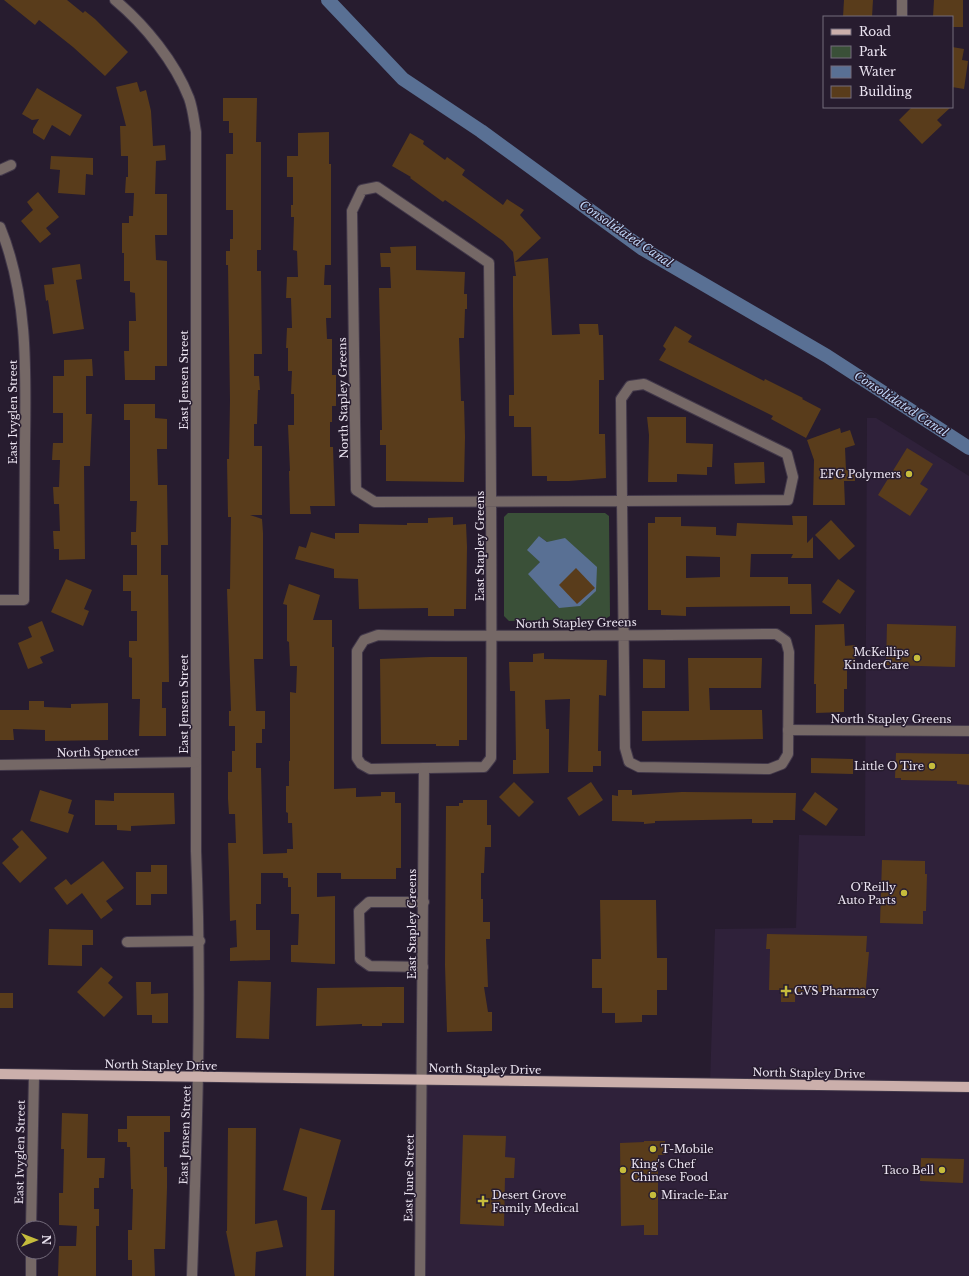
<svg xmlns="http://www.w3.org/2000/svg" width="969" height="1276" font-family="'Libre Baskerville',serif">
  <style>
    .built { fill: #2f213a }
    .green { fill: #3a5038; fill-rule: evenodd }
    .water { fill: #597094 }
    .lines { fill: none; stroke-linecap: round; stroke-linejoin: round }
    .canal { stroke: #597094; stroke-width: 14 }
    .building { fill: #593c1b; fill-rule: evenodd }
    .minor-casing { stroke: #42384a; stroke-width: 12 }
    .major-casing { stroke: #42384a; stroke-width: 12 }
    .minor { stroke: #756866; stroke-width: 10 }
    .major { stroke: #cbafab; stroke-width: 10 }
    .poi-dot { fill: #c6bc3c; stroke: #271c2f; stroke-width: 1.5 }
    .labels { text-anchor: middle; stroke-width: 3; stroke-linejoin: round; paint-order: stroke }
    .street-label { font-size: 11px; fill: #eae3f0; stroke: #271c2f }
    .poi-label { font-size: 11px; fill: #eae3f0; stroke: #271c2f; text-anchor: end }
    .water-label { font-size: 12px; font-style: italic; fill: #bfd6f9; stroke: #271c2f }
  </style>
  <rect width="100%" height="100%" fill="#271c2f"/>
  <path class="built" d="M 867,418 L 876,418 L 969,476 L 969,1276 L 420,1276 L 423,1080 L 710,1084 L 715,929 L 796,928 L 799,835 L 865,836 Z"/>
  <path class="green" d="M 508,513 L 605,513 L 609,516 L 610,616 L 605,619 L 509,621 L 504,616 L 504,517 ZM 539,536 L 547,542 L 559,608 L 529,574 L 540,562 Z"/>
  <path class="water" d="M 539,536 L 547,542 L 565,538 L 597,567 L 596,591 L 580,606 L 559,608 L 528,574 L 540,562 L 527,550 Z"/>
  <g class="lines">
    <path class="canal" d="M 328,0 L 403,79 L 481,131 L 643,249 L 827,356 L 969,448"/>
  </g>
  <g class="building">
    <path d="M 4,0 L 67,0 L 83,13 L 85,11 L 95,19 L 128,52 L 105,76 L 73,47 L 39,20 L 35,25 Z"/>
    <path d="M 844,0 L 873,0 L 872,17 L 843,17 Z"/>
    <path d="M 934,0 L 963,0 L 963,27 L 952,27 L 952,17 L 933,17 Z"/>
    <path d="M 952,47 L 964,49 L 962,60 L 968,61 L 964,89 L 952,87 Z"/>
    <path d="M 137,82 L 140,92 L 146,90 L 151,111 L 153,146 L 165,145 L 166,160 L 156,161 L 155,194 L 167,194 L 167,235 L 155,235 L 156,260 L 167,261 L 167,366 L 155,366 L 155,380 L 125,380 L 124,351 L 129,351 L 129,321 L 136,321 L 135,293 L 130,292 L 130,281 L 124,281 L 124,253 L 122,253 L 122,223 L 129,223 L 129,216 L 133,216 L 134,193 L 125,193 L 126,177 L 128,177 L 128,156 L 121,156 L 120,126 L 126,126 L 116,87 Z"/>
    <path d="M 37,88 L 82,115 L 70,136 L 52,125 L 44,140 L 33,133 L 33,129 L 39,119 L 32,120 L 22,114 Z"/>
    <path d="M 223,98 L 257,98 L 256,142 L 261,142 L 261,250 L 257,250 L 257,271 L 261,271 L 262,354 L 254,354 L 254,376 L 259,376 L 260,390 L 258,390 L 257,424 L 254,424 L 254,446 L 262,446 L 262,515 L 250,515 L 262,519 L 263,533 L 263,659 L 254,659 L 256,711 L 265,711 L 265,729 L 262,729 L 262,743 L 256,743 L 256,768 L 261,768 L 263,854 L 287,853 L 287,849 L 293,849 L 292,823 L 288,823 L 288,813 L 286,812 L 286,786 L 289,786 L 289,761 L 290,761 L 290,692 L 296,693 L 297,666 L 290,666 L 289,642 L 287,641 L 287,605 L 283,604 L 289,584 L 320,595 L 313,620 L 332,620 L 332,647 L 334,647 L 334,789 L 356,788 L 356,797 L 381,796 L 381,792 L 395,792 L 395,803 L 401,803 L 401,868 L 396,868 L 396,879 L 341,879 L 341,873 L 317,873 L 317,897 L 335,896 L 335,964 L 291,962 L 291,945 L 298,945 L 299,914 L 291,914 L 291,887 L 288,887 L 288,878 L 283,878 L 283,873 L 261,873 L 261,904 L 256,904 L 256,930 L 270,930 L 270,960 L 230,961 L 230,948 L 237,947 L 236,920 L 230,921 L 229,874 L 228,843 L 236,843 L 235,814 L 229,814 L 228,799 L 228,772 L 232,772 L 232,751 L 235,751 L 235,726 L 229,726 L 229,711 L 231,711 L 227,589 L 230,589 L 231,517 L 228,517 L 227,459 L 229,459 L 230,400 L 228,265 L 226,265 L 226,251 L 230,251 L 230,239 L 233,239 L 233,210 L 226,210 L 226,154 L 233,154 L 233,133 L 229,133 L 229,121 L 223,121 Z"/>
    <path d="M 912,107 L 951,107 L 937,120 L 942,125 L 922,144 L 899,120 Z"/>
    <path d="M 329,132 L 329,164 L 331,164 L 331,265 L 325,265 L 324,285 L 331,285 L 331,318 L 326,318 L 327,339 L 332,339 L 332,375 L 336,375 L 336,406 L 332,406 L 332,422 L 330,422 L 330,447 L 333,447 L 335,506 L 310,506 L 311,514 L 290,514 L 289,471 L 290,471 L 288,425 L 294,425 L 294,394 L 291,394 L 292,371 L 288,371 L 288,348 L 286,348 L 287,328 L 292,328 L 291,298 L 286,298 L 287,277 L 298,277 L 297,251 L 293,250 L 294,217 L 291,217 L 291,205 L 293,205 L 293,177 L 287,177 L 287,156 L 298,156 L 298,133 Z"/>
    <path d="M 410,133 L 424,141 L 423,144 L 445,160 L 447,157 L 465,170 L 462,175 L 503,205 L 507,199 L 524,210 L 520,215 L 541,238 L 515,262 L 548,258 L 552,335 L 580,334 L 579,324 L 598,324 L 599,335 L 603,335 L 604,380 L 599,380 L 599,434 L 605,434 L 606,478 L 569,481 L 547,481 L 547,476 L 532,476 L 531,427 L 514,427 L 514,416 L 509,416 L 509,395 L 514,395 L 513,307 L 513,276 L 516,276 L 513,252 L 503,241 L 474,220 L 445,200 L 443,202 L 410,178 L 411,177 L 392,166 Z"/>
    <path d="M 51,156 L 93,158 L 93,175 L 86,174 L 85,195 L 58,193 L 60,170 L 50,169 Z"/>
    <path d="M 38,192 L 59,217 L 46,228 L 51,234 L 40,243 L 21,221 L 33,210 L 27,202 Z"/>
    <path d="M 416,246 L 416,270 L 465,272 L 464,294 L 467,294 L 467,309 L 465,309 L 464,338 L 459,338 L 461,401 L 464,401 L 465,437 L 464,482 L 386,481 L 386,445 L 380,445 L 380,430 L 382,430 L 379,288 L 391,288 L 390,267 L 381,267 L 380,253 L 391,253 L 390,247 Z"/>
    <path d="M 80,264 L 82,279 L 76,280 L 84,329 L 53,334 L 48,300 L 46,301 L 44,285 L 54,284 L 52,268 Z"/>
    <path d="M 675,326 L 692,336 L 688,342 L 764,381 L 765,379 L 803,398 L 802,399 L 821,409 L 806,438 L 771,419 L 773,416 L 659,360 L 666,349 L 663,346 Z"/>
    <path d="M 92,359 L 93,376 L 86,376 L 86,414 L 92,414 L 90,466 L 84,466 L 85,559 L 59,560 L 59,549 L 54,549 L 53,531 L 60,531 L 59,504 L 54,504 L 53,487 L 59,487 L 60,460 L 52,460 L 53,443 L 63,443 L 63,413 L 53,413 L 53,376 L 64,376 L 64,360 Z"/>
    <path d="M 124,404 L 155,404 L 155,418 L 167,419 L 167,449 L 157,449 L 158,485 L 167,485 L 168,545 L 161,545 L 161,575 L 168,575 L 169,682 L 162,682 L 162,708 L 166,708 L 166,736 L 139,736 L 140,699 L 132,699 L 132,658 L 129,657 L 129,641 L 137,641 L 137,611 L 131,611 L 131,591 L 123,591 L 123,575 L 137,575 L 137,545 L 131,545 L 131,532 L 136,532 L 137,501 L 130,501 L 130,420 L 124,420 Z"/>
    <path d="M 647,417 L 686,417 L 686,443 L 713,444 L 712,467 L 707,467 L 707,475 L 677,474 L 677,482 L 648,482 L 649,435 Z"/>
    <path d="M 840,428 L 841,433 L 850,430 L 855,445 L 845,448 L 846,470 L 854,470 L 855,481 L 844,481 L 845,505 L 813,505 L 814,460 L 807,440 Z"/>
    <path d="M 907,448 L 933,464 L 920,484 L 928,489 L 910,516 L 878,495 Z"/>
    <path d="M 764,462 L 765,483 L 735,484 L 734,463 Z"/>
    <path d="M 792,516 L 807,516 L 807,543 L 813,537 L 813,558 L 791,558 L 793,554 L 751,554 L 750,577 L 788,577 L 788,584 L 811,584 L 812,614 L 790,614 L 790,606 L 686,607 L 686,616 L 661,615 L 661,610 L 648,610 L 648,523 L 655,523 L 655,517 L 681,517 L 681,526 L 716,527 L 716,535 L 736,536 L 737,523 L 793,525 ZM 686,556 L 720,557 L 720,577 L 686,578 Z"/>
    <path d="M 453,517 L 453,525 L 466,524 L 467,547 L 466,609 L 454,609 L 454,616 L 428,616 L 428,608 L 359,609 L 358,579 L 334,578 L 334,569 L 295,559 L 299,546 L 306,548 L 311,532 L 335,539 L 335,533 L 359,533 L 359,524 L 407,525 L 407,523 L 428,523 L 428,518 Z"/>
    <path d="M 831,520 L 855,546 L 839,560 L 815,535 Z"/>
    <path d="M 576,568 L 595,588 L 577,604 L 559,585 Z"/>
    <path d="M 66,579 L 92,590 L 84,609 L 89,611 L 83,626 L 51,612 Z"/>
    <path d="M 838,579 L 855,591 L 840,614 L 822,602 Z"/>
    <path d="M 42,621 L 54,651 L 40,657 L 43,663 L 28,669 L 18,643 L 32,637 L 28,627 Z"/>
    <path d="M 844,624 L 845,646 L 855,645 L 855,664 L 847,664 L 847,689 L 844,689 L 844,712 L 816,713 L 816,684 L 814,684 L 815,625 Z"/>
    <path d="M 887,624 L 956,626 L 955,667 L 886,665 Z"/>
    <path d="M 544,653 L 544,659 L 607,660 L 606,696 L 599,695 L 598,751 L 601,751 L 601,766 L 593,766 L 593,772 L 568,772 L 570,699 L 545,700 L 546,729 L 549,729 L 549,773 L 513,774 L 513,760 L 516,760 L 515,691 L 510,691 L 509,662 L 533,662 L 533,654 Z"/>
    <path d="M 430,657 L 467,657 L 467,740 L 459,740 L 459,746 L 436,746 L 436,744 L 381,744 L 380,659 Z"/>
    <path d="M 688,658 L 762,658 L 761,688 L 709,688 L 710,710 L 762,710 L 763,739 L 642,741 L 642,711 L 689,711 Z"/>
    <path d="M 643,659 L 665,660 L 665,688 L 643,688 Z"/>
    <path d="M 29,701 L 44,701 L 44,707 L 71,708 L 71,704 L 108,703 L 108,740 L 45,741 L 45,730 L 13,729 L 14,740 L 0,740 L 0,710 L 29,710 Z"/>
    <path d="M 896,753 L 969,754 L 969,785 L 957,784 L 957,781 L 901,780 L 901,778 L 895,778 Z"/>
    <path d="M 811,758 L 853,759 L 853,774 L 811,773 Z"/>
    <path d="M 514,782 L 534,802 L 519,817 L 499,797 Z"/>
    <path d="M 591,782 L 603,800 L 579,816 L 567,798 Z"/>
    <path d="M 40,790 L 72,800 L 68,813 L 74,815 L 68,833 L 30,821 Z"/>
    <path d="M 618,790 L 632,790 L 632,795 L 682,792 L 796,793 L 795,820 L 773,820 L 773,823 L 752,823 L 752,819 L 655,821 L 655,823 L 644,824 L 644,822 L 612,821 L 612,795 L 618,796 Z"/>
    <path d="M 815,792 L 838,809 L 826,826 L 802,810 Z"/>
    <path d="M 114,793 L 174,793 L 175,824 L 131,826 L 131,831 L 117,830 L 117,825 L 95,825 L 95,800 L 114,801 Z"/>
    <path d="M 463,800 L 487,800 L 487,825 L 491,825 L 491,847 L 485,847 L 484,873 L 481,873 L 481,899 L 483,899 L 483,922 L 490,922 L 490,939 L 486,939 L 488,987 L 484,987 L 488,1012 L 492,1012 L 492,1031 L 447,1032 L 445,965 L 446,806 L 459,806 L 459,803 L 463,803 Z"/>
    <path d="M 22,830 L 47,858 L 20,883 L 2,863 L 19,847 L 12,839 Z"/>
    <path d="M 882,860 L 925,861 L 925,874 L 927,874 L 926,911 L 923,911 L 923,924 L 880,923 Z"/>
    <path d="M 103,861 L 124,888 L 106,901 L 113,910 L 101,919 L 82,893 L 67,905 L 54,888 L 66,879 L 71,885 Z"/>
    <path d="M 151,865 L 167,865 L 167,894 L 151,894 L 151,905 L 136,905 L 136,872 L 151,872 Z"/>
    <path d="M 600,900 L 656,900 L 657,958 L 667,958 L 667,990 L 657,990 L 657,1015 L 642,1015 L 642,1022 L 615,1023 L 615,1013 L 602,1013 L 602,988 L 592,988 L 592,959 L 601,959 Z"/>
    <path d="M 49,929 L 93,930 L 93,945 L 82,945 L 82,966 L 48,965 Z"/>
    <path d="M 767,934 L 867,936 L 866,952 L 869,952 L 865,998 L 832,997 L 832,992 L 795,992 L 795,1002 L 781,1002 L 781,990 L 769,990 L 770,949 L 766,949 Z"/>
    <path d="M 101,967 L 113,977 L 108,983 L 123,997 L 104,1017 L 77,992 Z"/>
    <path d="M 238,981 L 271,982 L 269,1039 L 236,1038 Z"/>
    <path d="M 136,982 L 151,982 L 151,994 L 168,993 L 168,1023 L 152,1023 L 152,1015 L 137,1015 Z"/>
    <path d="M 387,987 L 404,987 L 404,1023 L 382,1023 L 382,1026 L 362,1026 L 362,1024 L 316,1026 L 317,988 Z"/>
    <rect x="0" y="993" width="13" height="15"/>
    <path d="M 62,1113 L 88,1114 L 87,1158 L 105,1158 L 104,1178 L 99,1178 L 99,1188 L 94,1188 L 94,1209 L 99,1209 L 99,1226 L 96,1226 L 96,1276 L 58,1276 L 59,1246 L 76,1246 L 77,1226 L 59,1225 L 59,1193 L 63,1193 L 64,1149 L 61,1149 Z"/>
    <path d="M 127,1116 L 170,1116 L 170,1132 L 164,1132 L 164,1167 L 167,1167 L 167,1188 L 165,1249 L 154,1249 L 155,1276 L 132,1276 L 132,1260 L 128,1260 L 128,1230 L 132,1230 L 133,1189 L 131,1189 L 130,1147 L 127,1147 L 127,1142 L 118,1142 L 118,1129 L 127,1129 Z"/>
    <path d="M 228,1128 L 256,1128 L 255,1224 L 277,1220 L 283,1247 L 256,1252 L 255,1276 L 235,1276 L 226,1231 L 227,1231 Z"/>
    <path d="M 300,1128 L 341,1140 L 321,1210 L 335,1210 L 334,1276 L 306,1276 L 307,1197 L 283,1190 Z"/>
    <path d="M 463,1135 L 506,1136 L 505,1157 L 515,1158 L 514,1178 L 505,1178 L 504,1226 L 460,1224 Z"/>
    <path d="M 644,1141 L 665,1141 L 665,1155 L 658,1155 L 658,1235 L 644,1235 L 644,1225 L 621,1226 L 620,1143 L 644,1142 Z"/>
    <path d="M 921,1158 L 964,1159 L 963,1183 L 920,1181 Z"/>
  </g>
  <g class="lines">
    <g class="minor-casing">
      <g id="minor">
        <path d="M 115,0 C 145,25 175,62 189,98 C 193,109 194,121 196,132 L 196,851 C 202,993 197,1134 192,1276"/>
        <path d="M 902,17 L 902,0"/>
        <path d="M 0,170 L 11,165"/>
        <path d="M 0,227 C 28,295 26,370 25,442 C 25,495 24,547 24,600 L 0,600"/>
        <path d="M 644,384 L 787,454 L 793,477 L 788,500 L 622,501 L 621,399 L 630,386 Z"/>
        <path d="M 786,641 L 776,634 C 643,635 510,637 378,635 L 364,640 L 357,651 L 357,758 L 361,764 L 370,769 L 484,767 L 491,758 C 492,593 491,428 489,263 L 377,187 L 362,190 L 352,211 L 356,490 L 375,502 L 622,501 L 625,748 L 629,762 L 639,767 L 769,769 L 782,764 L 788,754 L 789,652 L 786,641"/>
        <path d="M 788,730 L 969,731"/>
        <path d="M 0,765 L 196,762"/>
        <path d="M 127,942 L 200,941"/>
        <path d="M 423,967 L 370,966 L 360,959 L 359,911 L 369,902 L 424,902"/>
        <path d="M 31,1228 L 34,1076"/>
        <path d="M 31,1276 L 31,1252"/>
        <path d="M 420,1276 L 424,768"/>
      </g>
    </g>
    <g class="major-casing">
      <path id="major" d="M 0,1074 L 969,1087"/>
    </g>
    <use href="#minor" class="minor"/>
    <use href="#major" class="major"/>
  </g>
  <g class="poi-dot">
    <circle cx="909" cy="474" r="4"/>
    <circle cx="917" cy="658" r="4"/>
    <circle cx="932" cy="766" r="4"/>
    <circle cx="904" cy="893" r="4"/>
    <path d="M784 985h4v4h4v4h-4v4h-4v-4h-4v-4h4z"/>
    <circle cx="653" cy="1149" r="4"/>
    <circle cx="623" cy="1170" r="4"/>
    <circle cx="942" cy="1170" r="4"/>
    <circle cx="653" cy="1195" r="4"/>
    <path d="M481 1195h4v4h4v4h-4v4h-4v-4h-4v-4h4z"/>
  </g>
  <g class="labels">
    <g class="street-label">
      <text transform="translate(184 380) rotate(-90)" y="4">East Jensen Street</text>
      <text transform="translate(343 398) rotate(-91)" y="4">North Stapley Greens</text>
      <text transform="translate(13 412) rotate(-90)" y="4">East Ivyglen Street</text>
      <text transform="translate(480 546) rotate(-90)" y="4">East Stapley Greens</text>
      <text transform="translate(576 623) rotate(-1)" y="4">North Stapley Greens</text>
      <text transform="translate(184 704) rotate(-90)" y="4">East Jensen Street</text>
      <text x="891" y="723">North Stapley Greens</text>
      <text transform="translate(98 752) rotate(-1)" y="4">North Spencer</text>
      <text transform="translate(412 924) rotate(-90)" y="4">East Stapley Greens</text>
      <text transform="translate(161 1065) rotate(1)" y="4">North Stapley Drive</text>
      <text transform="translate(485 1069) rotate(1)" y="4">North Stapley Drive</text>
      <text transform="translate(809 1073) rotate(1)" y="4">North Stapley Drive</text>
      <text transform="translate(185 1135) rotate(-88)" y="4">East Jensen Street</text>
      <text transform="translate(20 1152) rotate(-89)" y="4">East Ivyglen Street</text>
      <text transform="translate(409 1178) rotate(-89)" y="4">East June Street</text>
    </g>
    <g class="poi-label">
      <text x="901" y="478">EFG Polymers</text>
      <text x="909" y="656">McKellips<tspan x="909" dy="13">KinderCare</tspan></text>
      <text x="924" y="770">Little O Tire</text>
      <text x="896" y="891">O'Reilly<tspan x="896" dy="13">Auto Parts</tspan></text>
      <text x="794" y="995" text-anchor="start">CVS Pharmacy</text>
      <text x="661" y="1153" text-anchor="start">T-Mobile</text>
      <text x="631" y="1168" text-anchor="start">King's Chef<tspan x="631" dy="13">Chinese Food</tspan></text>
      <text x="934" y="1174">Taco Bell</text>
      <text x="492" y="1199" text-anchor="start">Desert Grove<tspan x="492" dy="13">Family Medical</tspan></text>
      <text x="661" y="1199" text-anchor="start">Miracle-Ear</text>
    </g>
    <g class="water-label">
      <text transform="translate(626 234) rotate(34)" y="4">Consolidated Canal</text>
      <text transform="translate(901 404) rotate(33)" y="4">Consolidated Canal</text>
    </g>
  </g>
  <rect x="823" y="16" width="130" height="92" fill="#271c2f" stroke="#756c7c"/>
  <rect x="831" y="29" width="20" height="6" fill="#cbafab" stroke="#756c7c"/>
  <text x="859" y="36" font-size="12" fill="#eae3f0">Road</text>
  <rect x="831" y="46" width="20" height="12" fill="#3a5038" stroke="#756c7c"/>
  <text x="859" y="56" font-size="12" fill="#eae3f0">Park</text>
  <rect x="831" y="66" width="20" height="12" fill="#597094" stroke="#756c7c"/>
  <text x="859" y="76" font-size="12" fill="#eae3f0">Water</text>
  <rect x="831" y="86" width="20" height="12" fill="#593c1b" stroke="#756c7c"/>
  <text x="859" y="96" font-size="12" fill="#eae3f0">Building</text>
  <g transform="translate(36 1240) rotate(90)"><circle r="19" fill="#271c2f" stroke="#756c7c"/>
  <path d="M0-3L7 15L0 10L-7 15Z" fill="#c6bc3c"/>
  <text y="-6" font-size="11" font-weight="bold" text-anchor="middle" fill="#eae3f0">N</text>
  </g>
</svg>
